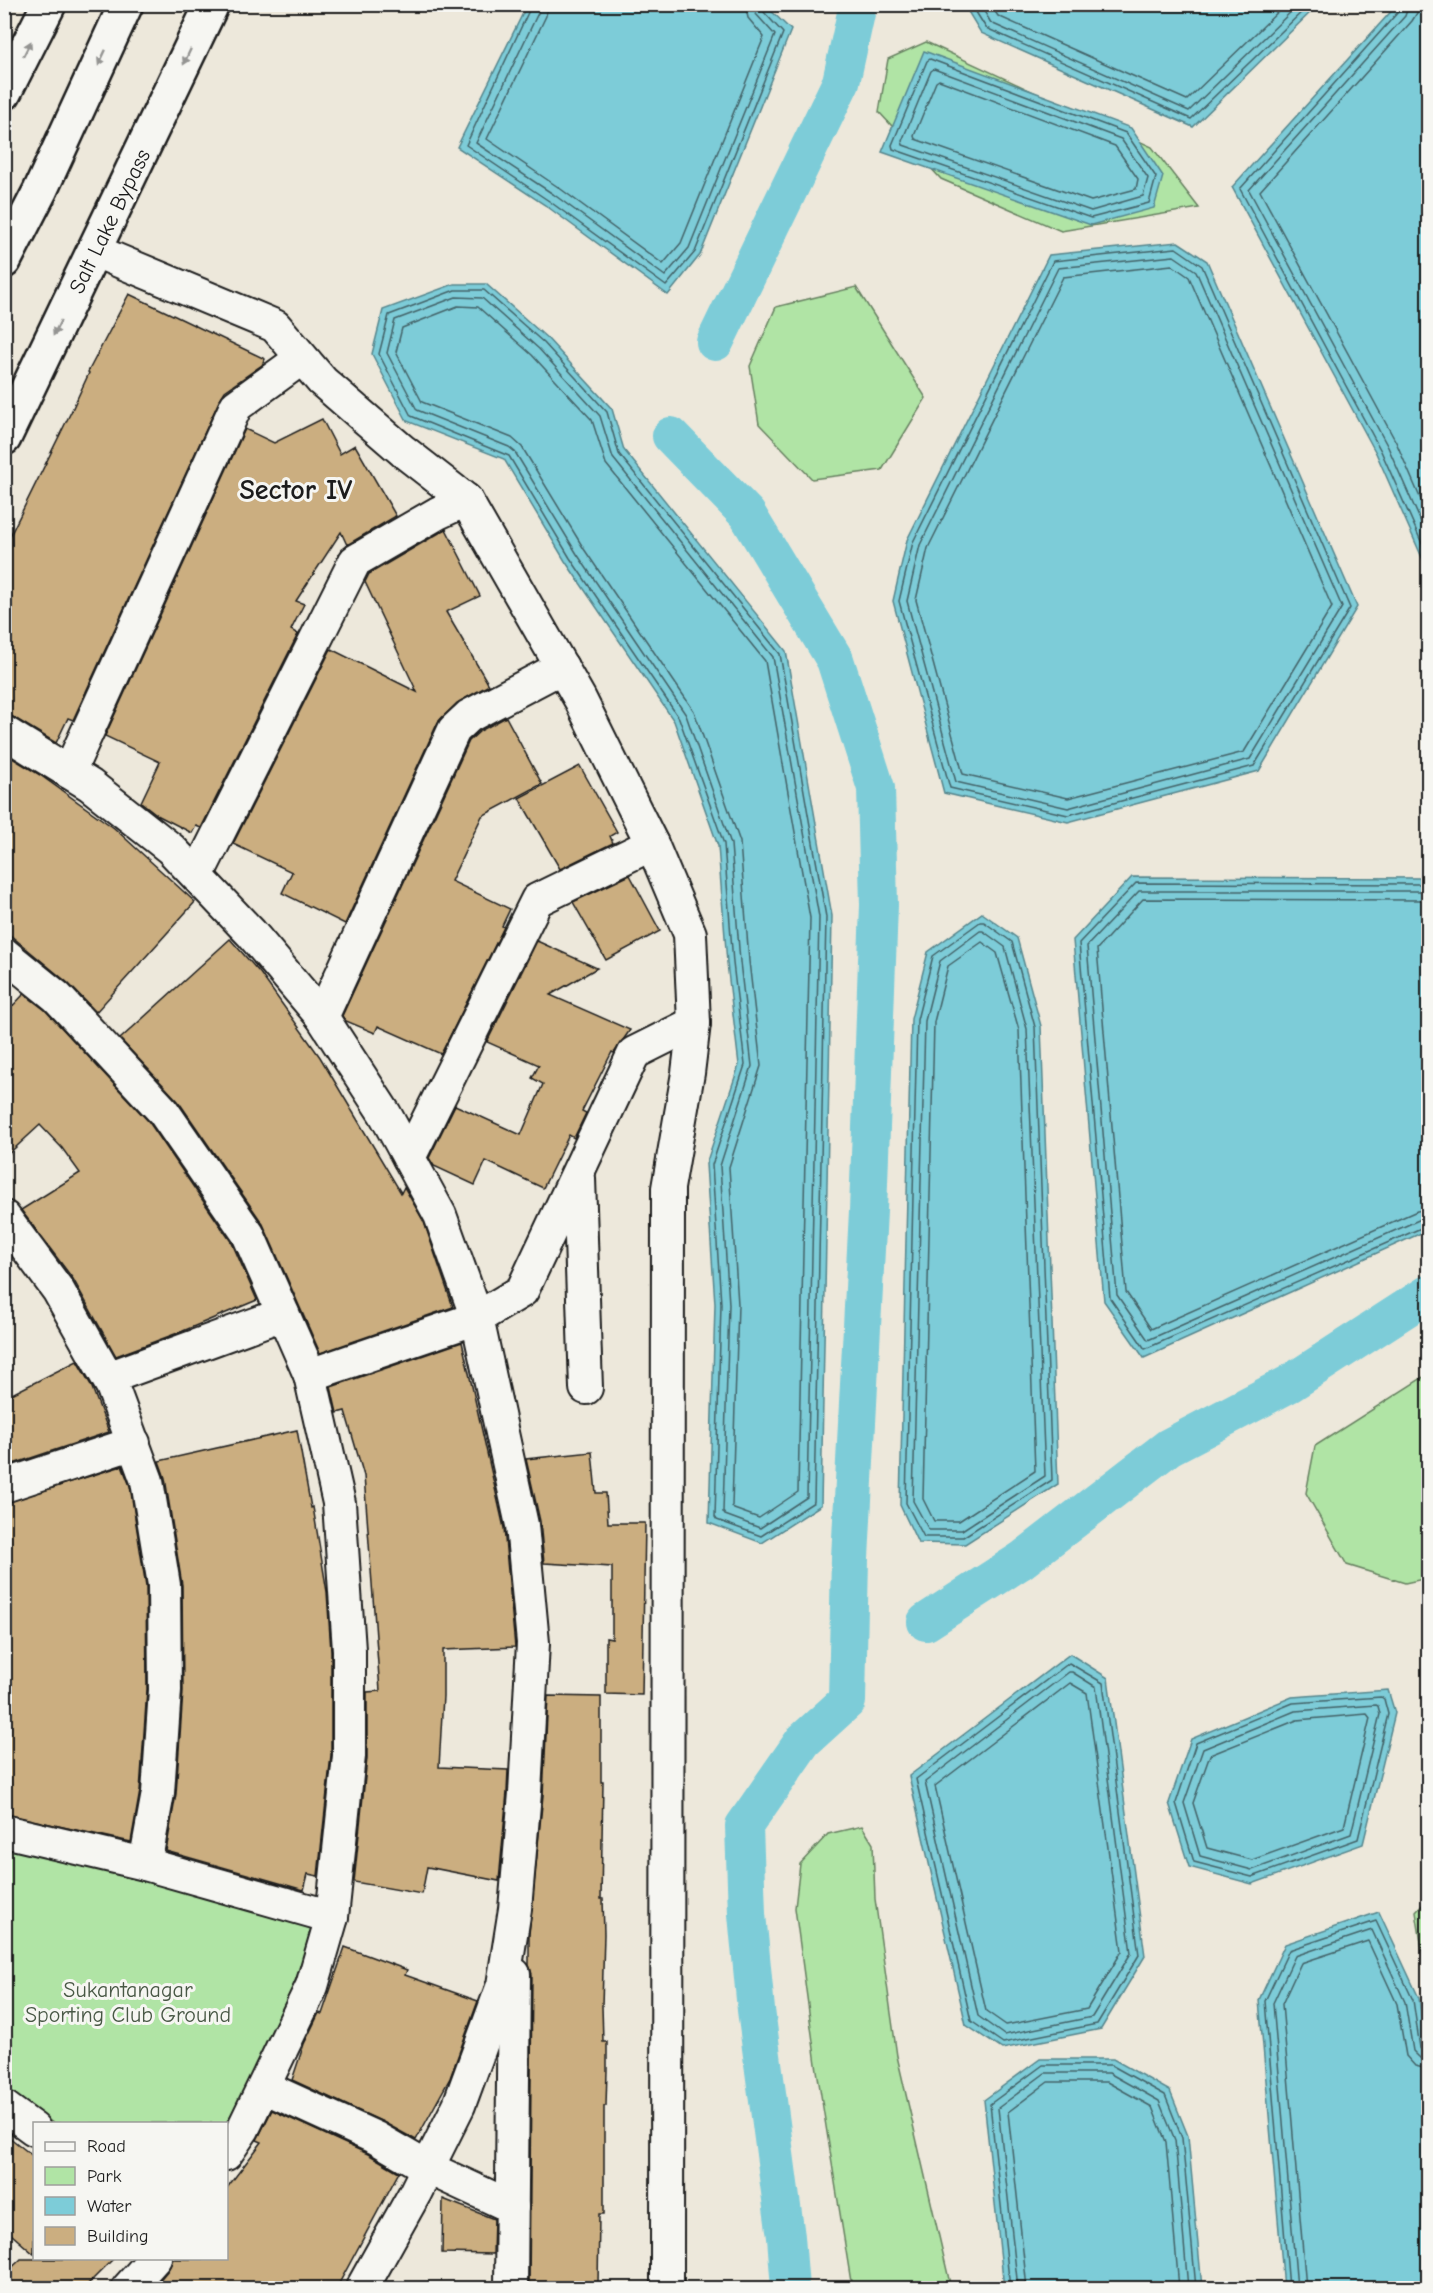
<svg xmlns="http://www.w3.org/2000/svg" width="1433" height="2293" font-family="'Comic Neue',sans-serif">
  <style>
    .green { fill: #b0e4a5; stroke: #668060; stroke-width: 1.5 }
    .water { fill: #7dccd8; stroke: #56868d; stroke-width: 1.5 }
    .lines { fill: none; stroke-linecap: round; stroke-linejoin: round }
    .shore { stroke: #436267; stroke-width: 1.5 }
    .canal { stroke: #7dccd8; stroke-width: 38 }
    .building { fill: #cbae80; stroke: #1c1c1c; stroke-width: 1.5 }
    .street-casing { stroke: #1c1c1c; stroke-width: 36 }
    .primary-casing { stroke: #1c1c1c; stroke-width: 38 }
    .street { stroke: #f6f6f2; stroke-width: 32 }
    .primary { stroke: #f6f6f2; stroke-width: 33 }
    .oneway { fill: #949492 }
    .labels { text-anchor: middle; stroke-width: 6; stroke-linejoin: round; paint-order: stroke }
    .street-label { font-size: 22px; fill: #1c1c1c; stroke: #f6f6f2 }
    .park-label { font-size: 22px; fill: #485845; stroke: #f6f6f2 }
    .district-label { font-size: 28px; font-weight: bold; fill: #1c1c1c; stroke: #f6f6f2 }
  </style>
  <rect width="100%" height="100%" fill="#ede8db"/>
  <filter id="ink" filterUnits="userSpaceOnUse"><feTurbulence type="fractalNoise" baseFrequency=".0167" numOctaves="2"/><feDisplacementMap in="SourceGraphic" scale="12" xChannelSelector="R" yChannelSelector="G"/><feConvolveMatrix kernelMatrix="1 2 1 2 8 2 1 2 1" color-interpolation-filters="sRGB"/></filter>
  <g filter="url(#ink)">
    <g class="green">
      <path d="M 926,42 L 1152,147 L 1199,208 L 1061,231 L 941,179 L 879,112 L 888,59 Z"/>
      <path d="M 856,287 L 926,398 L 882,470 L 812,479 L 759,424 L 750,366 L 776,307 Z"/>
      <path d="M 1428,1374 L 1428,1578 L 1405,1583 L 1347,1565 L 1306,1493 L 1315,1446 Z"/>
      <path d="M 862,1826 L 873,1844 L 875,1899 L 897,2056 L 951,2288 L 852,2288 L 816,2064 L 795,1908 L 800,1864 L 828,1834 Z"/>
      <path d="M 4,1842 L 315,1926 C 291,1994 266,2063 226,2123 L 53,2123 L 5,2088 Z"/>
      <path d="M 1428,1899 L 1428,1985 L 1416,1912 Z"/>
    </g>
    <g class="water">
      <path d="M 527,5 L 765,5 L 791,30 L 700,255 L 668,295 L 545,205 L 457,147 Z"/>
      <path d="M 964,5 L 1318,5 L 1193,127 L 981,33 Z"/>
      <path d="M 1397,5 L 1428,5 L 1428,571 L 1376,453 L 1232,187 Z"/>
      <path d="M 924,51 L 1131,128 L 1163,176 L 1154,208 L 1091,225 L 882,152 Z"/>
      <path d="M 1178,242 L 1207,261 L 1357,607 L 1259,771 L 1068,822 L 944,793 L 893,601 L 907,540 L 1049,255 Z"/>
      <path d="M 454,284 L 486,284 L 548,339 L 612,409 L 624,450 L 786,651 L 832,916 L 821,1505 L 762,1543 L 709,1523 L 715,1304 L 706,1164 L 739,1065 L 727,963 L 718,846 L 674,721 L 565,561 L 504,459 L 407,421 L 372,354 L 383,310 Z"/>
      <path d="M 1132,877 L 1428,878 L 1428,1230 L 1144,1358 L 1104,1301 L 1073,940 Z"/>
      <path d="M 982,913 L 1017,938 L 1041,1026 L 1058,1484 L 965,1544 L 918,1543 L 900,1505 L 911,1019 L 928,952 Z"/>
      <path d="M 1070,1654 L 1108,1678 L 1145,1956 L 1101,2029 L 1002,2049 L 966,2025 L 909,1776 Z"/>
      <path d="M 1388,1690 L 1395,1713 L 1363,1844 L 1252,1884 L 1189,1867 L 1169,1803 L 1191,1739 L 1292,1697 Z"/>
      <path d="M 1379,1912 L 1419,1998 L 1428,2066 L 1428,2288 L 1284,2288 L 1259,2000 L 1285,1944 Z"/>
      <path d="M 1040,2059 L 1113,2059 L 1170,2091 L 1188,2136 L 1202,2288 L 1004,2288 L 984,2100 Z"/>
    </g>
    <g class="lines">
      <g class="shore">
        <path d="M 532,4 L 466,145 L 549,201 L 666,286 L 695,252 L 783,33 L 763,11 L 762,4"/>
        <path d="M 539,4 L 538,13 L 476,143 L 553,194 L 665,276 L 689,248 L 775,35 L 756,14 L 754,4"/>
        <path d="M 548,4 L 546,16 L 487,139 L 558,187 L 663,264 L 681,243 L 764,37 L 748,18 L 745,4"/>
        <path d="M 971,4 L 986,28 L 1191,119 L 1310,4"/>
        <path d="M 980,4 L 991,23 L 1189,111 L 1299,4"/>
        <path d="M 990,4 L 998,16 L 1187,100 L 1286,4"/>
        <path d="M 1401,4 L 1399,11 L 1240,189 L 1381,451 L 1428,557"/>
        <path d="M 1409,4 L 1405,16 L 1249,190 L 1388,447 L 1428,538"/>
        <path d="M 1418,4 L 1417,13 L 1412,21 L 1260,191 L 1396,442 L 1428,516"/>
        <path d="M 930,59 L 1126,133 L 1156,177 L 1149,203 L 1091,218 L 893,149 L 892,145 L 927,61 Z"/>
        <path d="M 934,69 L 1121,139 L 1148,178 L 1143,196 L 1091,211 L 903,145 L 902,141 L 931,71 Z"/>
        <path d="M 939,80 L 1115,146 L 1138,179 L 1136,189 L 1091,201 L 915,139 L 914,136 L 936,82 Z"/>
        <path d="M 1176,248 L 1202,266 L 1350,608 L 1254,766 L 1068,815 L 950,788 L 899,601 L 913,542 L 1053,261 Z"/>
        <path d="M 1174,256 L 1196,271 L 1342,607 L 1250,759 L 1068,808 L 956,782 L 907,601 L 920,545 L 1058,268 Z"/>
        <path d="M 1172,265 L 1189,277 L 1332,607 L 1244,752 L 1068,798 L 963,774 L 916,600 L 928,548 L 1063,277 Z"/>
        <path d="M 455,290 L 484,290 L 544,343 L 607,412 L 619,454 L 780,654 L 826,917 L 814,1502 L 761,1536 L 717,1520 L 715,1517 L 721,1304 L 712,1165 L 745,1065 L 733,963 L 724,844 L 679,718 L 570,558 L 509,456 L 411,416 L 379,354 L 389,315 Z"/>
        <path d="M 456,297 L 482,298 L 539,349 L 600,416 L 613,458 L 773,657 L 819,917 L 807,1497 L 760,1528 L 725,1515 L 723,1512 L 729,1304 L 720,1166 L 752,1066 L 740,962 L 731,844 L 686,715 L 577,554 L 515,452 L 509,447 L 417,410 L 387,353 L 395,320 Z"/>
        <path d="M 458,306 L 478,307 L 532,355 L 592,420 L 606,464 L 765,661 L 810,918 L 798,1492 L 759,1518 L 734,1509 L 732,1506 L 738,1304 L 729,1167 L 761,1066 L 749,961 L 740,842 L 694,711 L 584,549 L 522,447 L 512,438 L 422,402 L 396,352 L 402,328 Z"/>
        <path d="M 1428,884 L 1136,883 L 1079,943 L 1110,1298 L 1145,1349 L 1428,1225"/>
        <path d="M 1428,891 L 1139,891 L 1087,946 L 1117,1295 L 1148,1340 L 1421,1219 L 1428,1218"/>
        <path d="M 1428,900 L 1143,899 L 1097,949 L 1126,1292 L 1151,1329 L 1417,1211 L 1428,1209"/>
        <path d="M 980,922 L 984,922 L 1012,942 L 1035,1027 L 1052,1480 L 963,1537 L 924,1537 L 906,1503 L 917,1020 L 933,956 Z"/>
        <path d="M 980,931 L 983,931 L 1005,947 L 1027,1029 L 1045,1476 L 962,1530 L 929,1530 L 913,1501 L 925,1021 L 940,961 Z"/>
        <path d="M 982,942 L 997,953 L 1019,1030 L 1035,1471 L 959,1521 L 934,1521 L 923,1499 L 934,1022 L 948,966 Z"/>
        <path d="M 1069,1663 L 1103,1683 L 1139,1955 L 1097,2024 L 1003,2043 L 971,2021 L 916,1779 Z"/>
        <path d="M 1069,1672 L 1072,1672 L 1096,1687 L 1131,1953 L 1092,2017 L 1004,2035 L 978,2016 L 925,1782 Z"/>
        <path d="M 1070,1683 L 1087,1693 L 1122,1951 L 1087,2009 L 1006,2025 L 986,2011 L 935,1786 Z"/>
        <path d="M 1381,1697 L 1384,1699 L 1388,1714 L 1358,1839 L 1252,1877 L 1194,1862 L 1176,1803 L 1196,1743 L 1293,1703 Z"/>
        <path d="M 1376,1705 L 1378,1706 L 1380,1714 L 1351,1834 L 1252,1870 L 1200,1856 L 1184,1803 L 1203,1749 L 1295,1711 Z"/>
        <path d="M 1367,1714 L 1370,1718 L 1344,1827 L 1252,1860 L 1207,1848 L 1193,1803 L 1210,1755 L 1297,1720 Z"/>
        <path d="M 1010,2288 L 990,2104 L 1043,2065 L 1111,2065 L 1165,2095 L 1182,2138 L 1196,2288"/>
        <path d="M 1018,2288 L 998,2108 L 1045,2073 L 1109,2073 L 1159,2101 L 1175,2140 L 1188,2288"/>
        <path d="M 1027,2288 L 1008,2112 L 1048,2082 L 1107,2082 L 1152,2107 L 1166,2142 L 1179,2288"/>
        <path d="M 1289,2288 L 1265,2001 L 1289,1950 L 1376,1921 L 1413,2000 L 1420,2048 L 1423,2052 L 1428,2052"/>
        <path d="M 1297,2288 L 1273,2003 L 1295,1956 L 1372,1930 L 1405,2002 L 1413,2051 L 1420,2058 L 1428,2060"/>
        <path d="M 1306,2288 L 1282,2004 L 1301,1963 L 1368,1941 L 1397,2004 L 1406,2056 L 1415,2066 L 1428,2069"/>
      </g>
      <g class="canal">
        <path d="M 715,342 L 841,82 L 858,4"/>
        <path d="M 671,436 L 747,514 L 835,660 L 876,788 L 879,905 L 868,1211 L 850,1558 L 847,1701 L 803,1741 L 744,1826 L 747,1914 L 756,2010 L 786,2237 L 790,2288"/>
        <path d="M 926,1622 L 1022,1560 L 1169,1447 L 1289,1384 L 1428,1294"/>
      </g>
    </g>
    <g class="building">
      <path d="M 129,294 L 265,359 L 262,365 L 225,391 L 220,399 L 73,720 L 68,718 L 56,743 L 13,717 L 4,714 L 4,548 L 71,412 L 89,373 L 88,372 Z"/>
      <path d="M 322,419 L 340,454 L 355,445 L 396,516 L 347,545 L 341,532 L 296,601 L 304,604 L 291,630 L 298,634 L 201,828 L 196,826 L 192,833 L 159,816 L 141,802 L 160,762 L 105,736 L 245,429 L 274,443 Z"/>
      <path d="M 446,529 L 480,596 L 446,612 L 489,685 L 457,703 L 438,722 L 345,924 L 282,893 L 292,872 L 233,844 L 331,649 L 417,692 L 365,582 L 369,574 Z"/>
      <path d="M 506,717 L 542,784 L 482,816 L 451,881 L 510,909 L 502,926 L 504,927 L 441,1054 L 378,1026 L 375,1033 L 346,1021 L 342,1016 L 469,741 L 480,731 Z"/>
      <path d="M 4,753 L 40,775 L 114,828 L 195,902 L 96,1012 L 68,983 L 4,930 Z"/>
      <path d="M 580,766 L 617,832 L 610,836 L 613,843 L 560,869 L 519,798 Z"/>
      <path d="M 630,875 L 660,931 L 606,960 L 573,902 Z"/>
      <path d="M 230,939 L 260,973 L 320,1057 L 401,1193 L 404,1187 L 424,1222 L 453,1307 L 320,1353 L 263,1224 L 178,1101 L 120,1039 Z"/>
      <path d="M 537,941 L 597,968 L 550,995 L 630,1030 L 614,1053 L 612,1052 L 582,1111 L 586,1113 L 574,1138 L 569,1135 L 543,1188 L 486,1161 L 475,1185 L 434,1166 L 429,1158 L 455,1105 L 521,1135 L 543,1084 L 532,1078 L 539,1065 L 487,1042 Z"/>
      <path d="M 24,994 L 45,1010 L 149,1122 L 232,1243 L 257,1300 L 183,1331 L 116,1356 L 73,1279 L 21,1210 L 80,1173 L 62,1148 L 40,1125 L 4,1158 L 4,1015 Z"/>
      <path d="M 462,1342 L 504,1528 L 515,1647 L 443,1650 L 443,1696 L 439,1767 L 508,1770 L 507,1792 L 499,1881 L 427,1867 L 422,1894 L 354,1882 L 367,1758 L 367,1692 L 380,1691 L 364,1476 L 345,1411 L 337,1413 L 331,1387 Z"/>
      <path d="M 77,1361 L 91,1385 L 109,1432 L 4,1467 L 4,1398 Z"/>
      <path d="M 297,1430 L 311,1508 L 313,1507 L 327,1592 L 331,1651 L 331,1755 L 318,1876 L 308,1874 L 304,1890 L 166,1851 L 176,1794 L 183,1691 L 182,1585 L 165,1478 L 159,1461 Z"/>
      <path d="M 592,1452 L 596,1493 L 606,1493 L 608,1523 L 645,1523 L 642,1695 L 606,1694 L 606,1638 L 612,1639 L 612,1567 L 544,1563 L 540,1521 L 526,1459 Z"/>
      <path d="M 122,1466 L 130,1486 L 146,1587 L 147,1689 L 140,1791 L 131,1842 L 4,1814 L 4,1503 Z"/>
      <path d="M 548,1696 L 601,1697 L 601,1782 L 603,1782 L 601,1899 L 603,1899 L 604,1934 L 602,2006 L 603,2042 L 607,2042 L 607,2070 L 606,2106 L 604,2106 L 604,2214 L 599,2214 L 598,2286 L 529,2286 L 532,1974 L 529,1965 L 529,1934 L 543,1795 Z"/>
      <path d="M 345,1947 L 407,1970 L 405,1975 L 478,2001 L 450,2078 L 416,2140 L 383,2122 L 292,2080 L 304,2044 L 319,2013 L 322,2014 Z"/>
      <path d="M 272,2110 L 368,2154 L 399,2172 L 336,2289 L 152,2289 L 168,2270 L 173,2259 L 226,2259 L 226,2189 L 262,2142 L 257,2140 Z"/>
      <path d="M 4,2133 L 34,2157 L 34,2254 L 4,2228 Z"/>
      <path d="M 443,2199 L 494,2219 L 493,2254 L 442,2253 Z"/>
      <path d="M 21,2259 L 113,2259 L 83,2289 L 4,2289 L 4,2275 Z"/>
    </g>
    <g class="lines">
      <g class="street-casing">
        <g id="street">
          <path d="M 95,251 L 275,326 L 322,381 L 403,451 L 466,500 L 580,699 L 652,844 L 690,934 L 694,1023 L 688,1073 L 668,1188 L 667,2288"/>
          <path d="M 4,732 L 90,785 L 171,849 L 251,933 L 322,1017 L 385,1114 L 440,1215 L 477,1318 L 522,1525 L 533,1643 L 525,1793 L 515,1909 L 503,1985 L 459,2105 L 415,2193 L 362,2288"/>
          <path d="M 69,772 L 236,406 L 302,358"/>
          <path d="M 197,876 L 355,561 L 438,513 L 466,500"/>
          <path d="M 4,954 L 57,997 L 163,1111 L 248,1234 L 310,1375 L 339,1503 L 349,1650 L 349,1756 L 332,1917 L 312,1986 L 243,2129 L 226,2154"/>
          <path d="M 322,1017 L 454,730 L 469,716 L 562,667"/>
          <path d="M 409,1158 L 537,900 L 652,844"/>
          <path d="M 579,1178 L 586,1388"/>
          <path d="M 4,1217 L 58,1290 L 112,1386 L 147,1481 L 164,1585 L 165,1690 L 158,1793 L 145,1864"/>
          <path d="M 310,1375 L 477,1318 L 522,1291 L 634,1053 L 694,1023"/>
          <path d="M 108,1378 L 283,1314"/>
          <path d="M 4,1486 L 134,1443"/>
          <path d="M 4,1831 L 145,1864 L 332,1917"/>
          <path d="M 264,2087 L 376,2138 L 428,2168 L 512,2207"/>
          <path d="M 4,2107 L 34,2129"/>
          <path d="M 128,2288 L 155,2258"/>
          <path d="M 511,2288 L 514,1974"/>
        </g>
      </g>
      <g class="primary-casing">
        <g id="primary">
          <path d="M 4,93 L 49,4"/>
          <path d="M 4,261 L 40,191 L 126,4"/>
          <path d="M 4,438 L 212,4"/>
        </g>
      </g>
      <use href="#street" class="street"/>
      <use href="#primary" class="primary"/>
    </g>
    <defs><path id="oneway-solid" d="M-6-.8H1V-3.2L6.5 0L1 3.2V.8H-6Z" transform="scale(1.5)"/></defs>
    <g class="oneway">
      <use href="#oneway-solid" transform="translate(27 49) rotate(-63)"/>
      <use href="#oneway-solid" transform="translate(187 57) rotate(115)"/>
      <use href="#oneway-solid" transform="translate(102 58) rotate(115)"/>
      <use href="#oneway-solid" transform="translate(57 328) rotate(116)"/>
    </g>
  </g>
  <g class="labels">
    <g class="street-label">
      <text transform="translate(109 221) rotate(-64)" y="8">Salt Lake Bypass</text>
    </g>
    <g class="park-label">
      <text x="128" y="1997">Sukantanagar<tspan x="128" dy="25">Sporting Club Ground</tspan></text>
    </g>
    <g class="district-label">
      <text x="296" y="499">Sector IV</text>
    </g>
  </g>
  <rect width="1433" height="2293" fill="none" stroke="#f6f6f2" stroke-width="24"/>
  <rect x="12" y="12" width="1409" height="2269" fill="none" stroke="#1c1c1c" stroke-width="2" filter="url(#ink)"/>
  <rect x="33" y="2122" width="195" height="138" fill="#f6f6f2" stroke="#9f9f9c" stroke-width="1.5"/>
  <rect x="45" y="2142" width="30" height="9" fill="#f6f6f2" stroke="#9f9f9c" stroke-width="1.5"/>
  <text x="87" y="2152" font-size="18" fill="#1c1c1c">Road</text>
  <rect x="45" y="2167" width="30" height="18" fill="#b0e4a5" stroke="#9f9f9c" stroke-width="1.5"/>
  <text x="87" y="2182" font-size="18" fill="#1c1c1c">Park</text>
  <rect x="45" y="2197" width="30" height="18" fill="#7dccd8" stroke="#9f9f9c" stroke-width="1.5"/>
  <text x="87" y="2212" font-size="18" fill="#1c1c1c">Water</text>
  <rect x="45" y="2227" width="30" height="18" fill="#cbae80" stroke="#9f9f9c" stroke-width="1.5"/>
  <text x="87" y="2242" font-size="18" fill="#1c1c1c">Building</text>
</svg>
